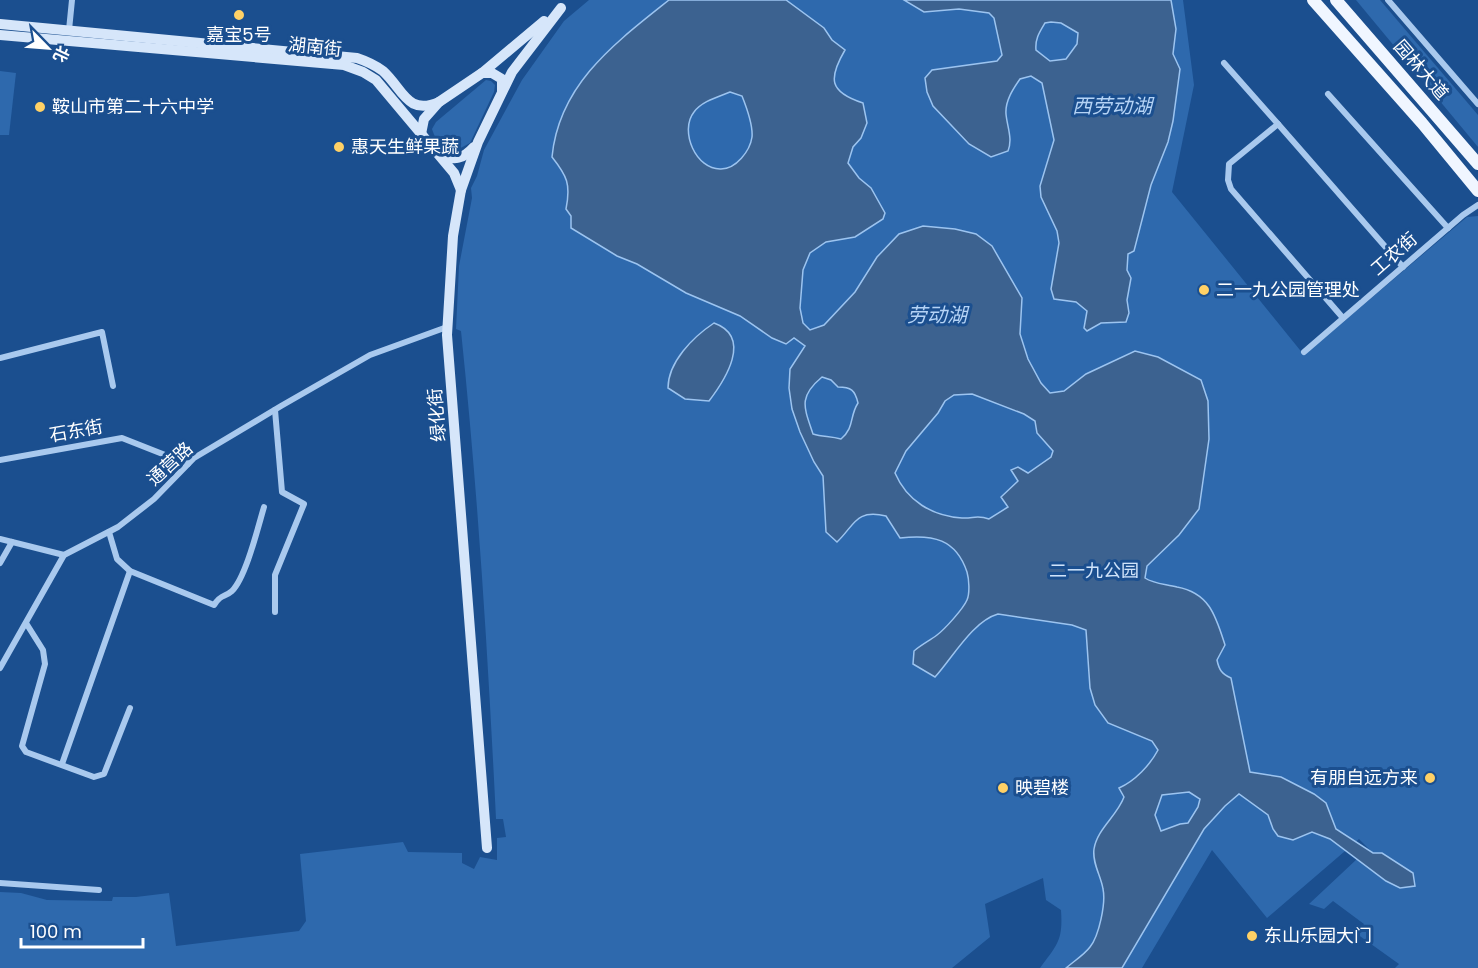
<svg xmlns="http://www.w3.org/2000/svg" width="1478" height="968" font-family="Poppins,'Noto Sans SC',sans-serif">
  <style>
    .green { fill: #2e69ad }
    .water { fill: #3c6290; stroke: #9cc4f0; stroke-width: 1.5; fill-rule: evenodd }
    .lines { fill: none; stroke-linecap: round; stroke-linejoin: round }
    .street { stroke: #a9c9ee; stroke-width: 6 }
    .secondary { stroke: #d6e6fa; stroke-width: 10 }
    .primary { stroke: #f0f6ff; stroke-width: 12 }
    .poi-dot { fill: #ffd166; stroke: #1b4f8f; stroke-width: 2 }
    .labels { text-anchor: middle; stroke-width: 6; stroke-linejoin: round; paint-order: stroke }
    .poi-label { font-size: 18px; fill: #fff; stroke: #1b4f8f; text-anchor: start }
    .street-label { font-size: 18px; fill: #fff; stroke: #1b4f8f }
    .park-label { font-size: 18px; fill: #cfe3fa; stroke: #1b4f8f }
    .water-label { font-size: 20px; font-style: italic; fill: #b5d3f5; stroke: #1b4f8f }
  </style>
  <rect width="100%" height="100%" fill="#1b4f8f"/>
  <g class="green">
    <path d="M 589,0 L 1183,0 L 1194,85 L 1172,192 L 1304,355 L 1467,217 L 1478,216 L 1478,968 L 1395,968 L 1399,964 L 1357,934 L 1364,924 L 1333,901 L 1324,909 L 1309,904 L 1357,859 L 1386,881 L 1400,888 L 1415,886 L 1382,853 L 1373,853 L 1359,839 L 1267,918 L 1212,850 L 1142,968 L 1040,968 C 1058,944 1063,940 1061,910 L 1046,900 L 1043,878 L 985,904 L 990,937 L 952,968 L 0,968 L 0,892 L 21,893 L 47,900 L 112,901 L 113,897 L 136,897 L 169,893 L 176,946 L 299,931 L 306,921 L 300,854 L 403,842 L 408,852 L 462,853 L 462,863 L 474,869 L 480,857 L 497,860 L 497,838 L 506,837 L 503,819 L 496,819 C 488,656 478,493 461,331 L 456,329 L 459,266 L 472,198 L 471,188 L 477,176 L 484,150 L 522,80 L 564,21 Z"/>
    <path d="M 1356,0 L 1380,0 L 1478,115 L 1478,147 Z"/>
    <path d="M 0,71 L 16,73 L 9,135 L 0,135 Z"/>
    <path d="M 486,80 L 491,81 L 495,85 L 494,92 L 470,143 L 455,151 C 442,151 436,141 432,129 L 436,122 Z"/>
  </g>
  <g class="water">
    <path d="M 669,0 L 786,0 L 824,28 L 832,40 L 845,50 C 828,79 829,92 863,103 L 867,123 L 861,138 L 853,147 L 848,163 L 859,178 L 871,188 L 885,213 L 883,219 L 855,237 L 826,242 L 810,253 L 803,270 L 800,308 L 803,323 L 810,330 L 824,325 L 855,292 L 877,257 L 899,234 L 923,226 L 955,229 L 976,234 L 992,246 L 1022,298 L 1020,334 L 1028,359 L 1041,383 L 1050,393 L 1064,391 L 1086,374 L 1135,351 L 1158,357 L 1201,380 L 1208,401 L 1209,439 L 1199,509 L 1179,535 L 1147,566 L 1145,578 C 1154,584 1166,584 1177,587 C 1210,593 1216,617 1225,645 L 1217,660 C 1219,670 1222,674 1231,678 L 1250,772 L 1281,777 L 1314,794 L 1326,803 L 1336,829 L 1373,853 L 1382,853 L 1413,873 L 1415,886 L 1400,888 L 1386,881 L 1330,839 L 1312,832 L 1293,840 L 1278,836 L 1273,829 L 1268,815 L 1239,794 L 1225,806 L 1204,829 L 1122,968 L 1066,968 C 1074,961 1084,955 1090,947 C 1099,936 1106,903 1103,889 C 1101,876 1092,863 1094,849 C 1097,829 1117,816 1124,797 L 1119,788 C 1135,781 1150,765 1158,750 L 1152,741 L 1108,723 L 1095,705 L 1090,688 L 1086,630 L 1072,625 L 998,614 C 973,621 953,657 935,677 L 913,664 L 914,651 C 921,645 929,641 937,635 C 945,629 963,609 967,600 C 970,593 969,579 967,572 C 956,539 933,534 900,538 L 886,516 C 855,509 855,525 837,542 L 826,532 L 823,476 L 814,462 L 800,432 L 792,409 L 789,388 L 790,369 L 805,346 L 794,338 L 786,344 L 772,338 L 740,316 L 686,293 L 637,264 L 617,256 L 571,228 L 571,216 L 566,209 C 571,184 567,176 552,157 C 559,84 615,43 669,0 ZM 730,92 L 742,96 C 746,106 753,126 752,137 C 750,151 736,169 721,169 C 696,170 679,131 694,112 C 702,101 718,97 730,92 ZM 822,377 L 831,380 L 838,387 C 851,387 855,390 858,403 C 849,417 855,427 841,439 C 830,436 823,437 813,434 C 804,407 798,397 822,377 ZM 972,394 L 1024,414 L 1035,421 L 1037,433 L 1053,451 L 1051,457 L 1028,473 L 1018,467 L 1011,470 L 1018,481 L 1001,497 L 1008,507 L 989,519 C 976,514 973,519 962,518 C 932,516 907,501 895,473 L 906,451 L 938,413 L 945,401 L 954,395 ZM 1189,792 L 1200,799 L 1198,807 L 1188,823 L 1180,824 L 1161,831 L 1155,815 L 1162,795 Z"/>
    <path d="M 904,0 L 1171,0 L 1176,29 L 1173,54 L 1180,69 L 1173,121 L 1168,142 L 1151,185 L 1134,251 L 1128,254 L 1127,270 L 1131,278 L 1127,300 L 1129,313 L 1126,322 L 1101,323 L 1087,331 L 1084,328 L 1087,311 L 1076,302 L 1054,299 L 1051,289 L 1059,243 L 1057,231 L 1041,197 L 1040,186 L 1054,140 L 1042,83 L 1031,76 L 1020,79 C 1013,89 1005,101 1006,114 C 1007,126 1013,139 1008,151 L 991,157 L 969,144 L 933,106 L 927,92 L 925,78 L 932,70 L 997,61 L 1002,55 L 994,18 L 989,13 L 959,9 L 924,12 ZM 1051,22 L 1061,23 L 1078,33 L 1077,44 L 1066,59 L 1050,61 L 1036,50 C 1035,39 1039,33 1045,23 Z"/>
    <path d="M 714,323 C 753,337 725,380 709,401 L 685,399 L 668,388 C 668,362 693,337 714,323 Z"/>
  </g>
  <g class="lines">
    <g class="street">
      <path d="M 1388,0 L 1478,104"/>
      <path d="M 69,30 L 72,0"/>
      <path d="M 1224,63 L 1278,124"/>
      <path d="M 1328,94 L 1448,228"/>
      <path d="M 1343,318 L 1231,189 L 1228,180 L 1229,164 L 1278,124 L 1403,267"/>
      <path d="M 1304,352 L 1463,215 L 1478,205"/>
      <path d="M 0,358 L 102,332 L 113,386"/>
      <path d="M 275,410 L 282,492 L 304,504 L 275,575 L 275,612"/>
      <path d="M 0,460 L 122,438 L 188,464"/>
      <path d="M 109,532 L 117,559 L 130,571 L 214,605 C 222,593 224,598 232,591 C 246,577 258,527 264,507"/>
      <path d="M 0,539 L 64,555"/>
      <path d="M 0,563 L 12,542"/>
      <path d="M 26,623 L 43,650 L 45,664 L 22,746 L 26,752 L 94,777 L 104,774 L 130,708"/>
      <path d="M 0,668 L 64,555 L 118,527 L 154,499 L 194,458 L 281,406 L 370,355 L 447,327"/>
      <path d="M 62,764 L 130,571"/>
      <path d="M 0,883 L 99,890"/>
    </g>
    <g class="secondary">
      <path d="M 0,24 L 357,58 C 366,61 375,65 383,71 C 403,89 407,116 439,102"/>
      <path d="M 0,35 L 344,65 L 363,72 L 376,80 L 454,173 L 461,190"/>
      <path d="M 482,73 L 492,73 L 502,79 L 502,91"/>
      <path d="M 421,134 L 424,119 L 439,102 L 482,73 L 544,21"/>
      <path d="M 440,155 C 455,161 463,159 474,147"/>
      <path d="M 487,848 L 447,335 L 453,236 L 461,190 L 478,142 L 512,72 L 561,8"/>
    </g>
    <g class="primary">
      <path d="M 1313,0 L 1422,123 L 1478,191"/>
      <path d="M 1336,0 L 1478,164"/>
    </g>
  </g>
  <g class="poi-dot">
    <circle cx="239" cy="15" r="6"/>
    <circle cx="40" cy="107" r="6"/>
    <circle cx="339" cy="147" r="6"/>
    <circle cx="1204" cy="290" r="6"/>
    <circle cx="1430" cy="778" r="6"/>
    <circle cx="1003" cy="788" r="6"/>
    <circle cx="1252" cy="936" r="6"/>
  </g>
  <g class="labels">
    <g class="poi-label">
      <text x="239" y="41" text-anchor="middle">嘉宝5号</text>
      <text x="52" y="113">鞍山市第二十六中学</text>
      <text x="351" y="153">惠天生鲜果蔬</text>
      <text x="1216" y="296">二一九公园管理处</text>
      <text x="1418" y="784" text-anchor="end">有朋自远方来</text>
      <text x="1015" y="794">映碧楼</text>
      <text x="1264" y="942">东山乐园大门</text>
    </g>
    <g class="street-label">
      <text transform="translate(315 47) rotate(6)" y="6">湖南街</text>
      <text transform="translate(1421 70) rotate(49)" y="6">园林大道</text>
      <text transform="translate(1394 254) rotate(-41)" y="6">工农街</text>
      <text transform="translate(437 415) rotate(-95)" y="6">绿化街</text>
      <text transform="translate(76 431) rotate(-10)" y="6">石东街</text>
      <text transform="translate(170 464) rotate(-43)" y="6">通营路</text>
    </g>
    <g class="park-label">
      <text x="1094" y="577">二一九公园</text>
    </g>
    <g class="water-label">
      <text x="1112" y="113">西劳动湖</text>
      <text x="937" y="322">劳动湖</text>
    </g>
  </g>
  <g transform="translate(48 48) rotate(115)" stroke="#1b4f8f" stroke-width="4.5" paint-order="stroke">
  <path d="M0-4.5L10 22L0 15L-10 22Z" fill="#ffffff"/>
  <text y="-9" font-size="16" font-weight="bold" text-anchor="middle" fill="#ffffff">北</text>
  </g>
  <path d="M21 938v9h122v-9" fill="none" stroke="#ffffff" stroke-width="3"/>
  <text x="30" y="938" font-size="18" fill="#ffffff" stroke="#1b4f8f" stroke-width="4.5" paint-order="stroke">100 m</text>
</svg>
